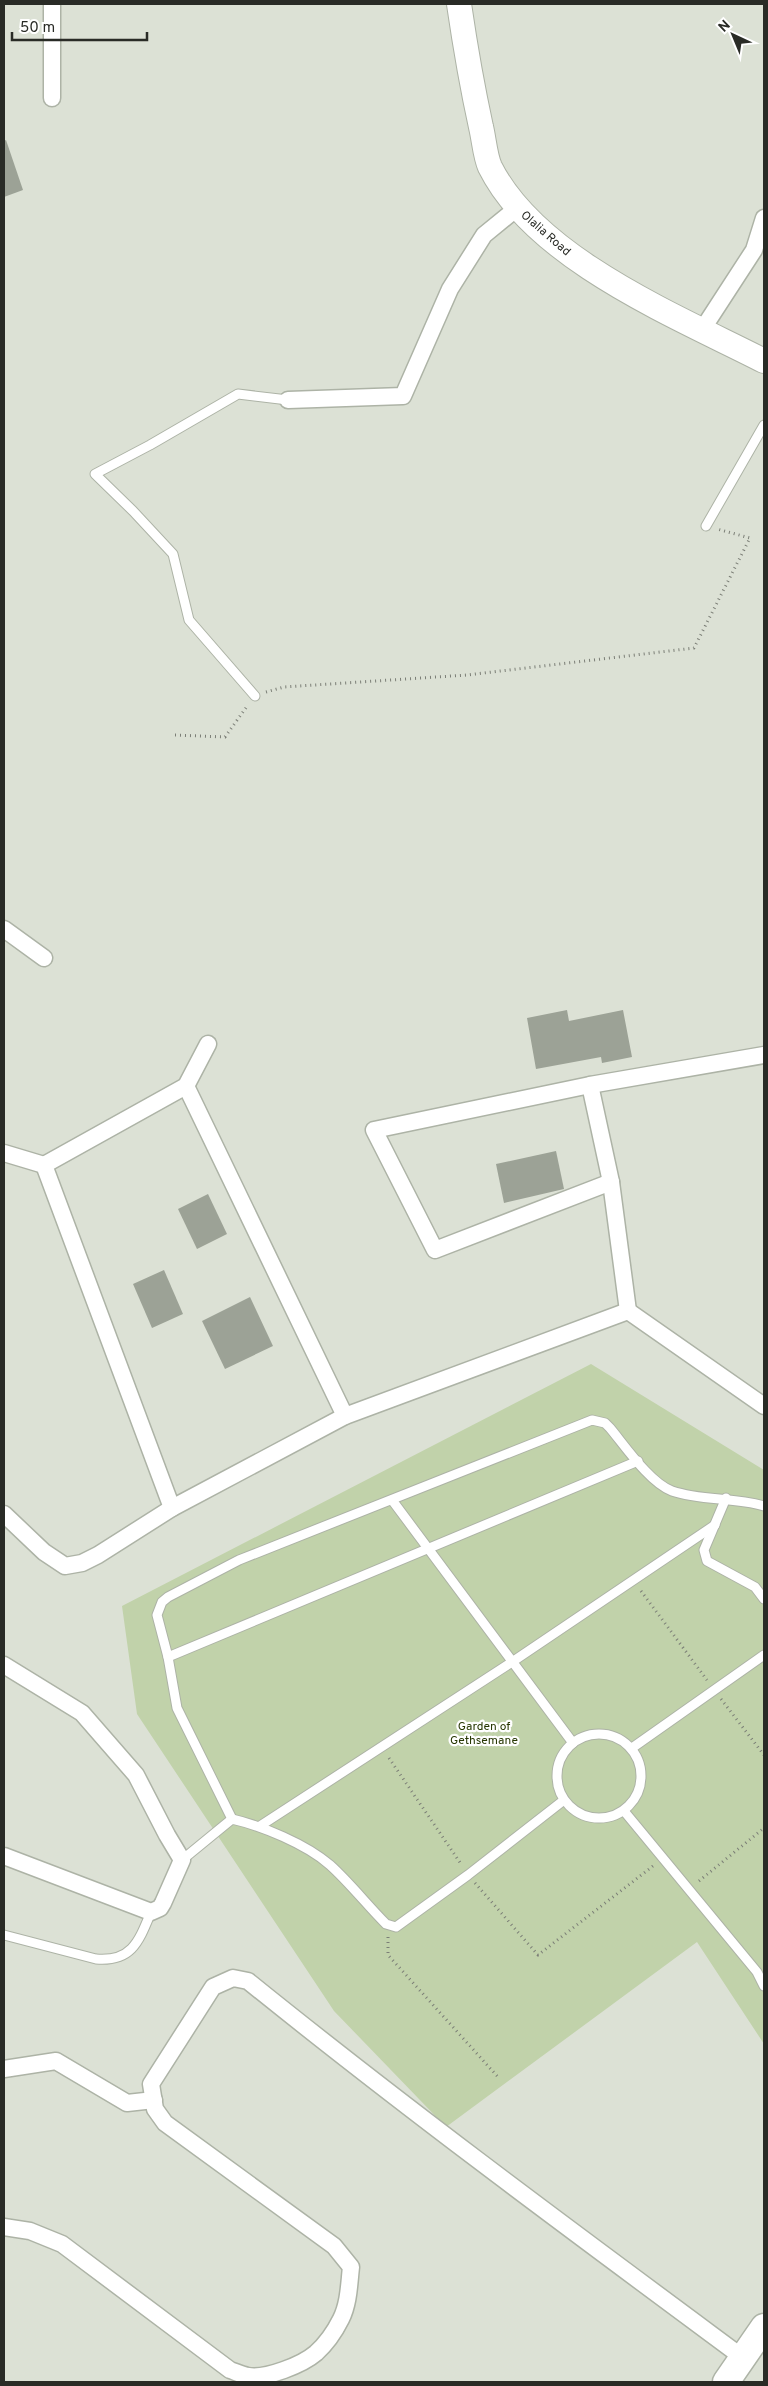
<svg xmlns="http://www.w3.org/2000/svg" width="768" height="2386" font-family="Overpass,sans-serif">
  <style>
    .green { fill: #c1d2aa }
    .building { fill: #9ca296 }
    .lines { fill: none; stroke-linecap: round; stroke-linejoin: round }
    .lane-casing { stroke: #adb3a6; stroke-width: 11 }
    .street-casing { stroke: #adb3a6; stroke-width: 19 }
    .secondary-casing { stroke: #adb3a6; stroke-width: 26 }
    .primary-casing { stroke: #adb3a6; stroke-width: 29 }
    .path { stroke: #7b7e76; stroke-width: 3; stroke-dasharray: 1 4; stroke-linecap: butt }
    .lane { stroke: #fff; stroke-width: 9 }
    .street { stroke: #fff; stroke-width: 16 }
    .secondary { stroke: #fff; stroke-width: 24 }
    .primary { stroke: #fff; stroke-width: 26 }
    .labels { text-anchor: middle; stroke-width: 4.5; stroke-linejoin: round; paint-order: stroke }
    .street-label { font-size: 12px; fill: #292b26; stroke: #fff }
    .park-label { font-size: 12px; fill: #273703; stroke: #fff }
  </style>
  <rect width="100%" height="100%" fill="#dce1d5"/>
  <path class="green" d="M 591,1364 L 764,1470 L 764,2044 L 697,1942 L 446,2127 L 334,2011 L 137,1714 L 122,1606 Z"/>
  <g class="building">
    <path d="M 6,140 L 23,190 L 4,197 L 4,141 Z"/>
    <path d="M 567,1010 L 569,1021 L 623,1010 L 632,1057 L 602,1063 L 601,1057 L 536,1069 L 527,1018 Z"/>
    <path d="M 556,1151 L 564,1189 L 504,1203 L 496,1164 Z"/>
    <path d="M 208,1194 L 227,1234 L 197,1249 L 178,1209 Z"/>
    <path d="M 164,1270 L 183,1314 L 152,1328 L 133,1284 Z"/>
    <path d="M 250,1297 L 273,1346 L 225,1369 L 202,1321 Z"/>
  </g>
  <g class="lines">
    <g class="lane-casing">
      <g id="lane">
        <path d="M 706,526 L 764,425"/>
        <path d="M 255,696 L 189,620 L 173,554 L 133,511 L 95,474 L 150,445 L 238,394 L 288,400"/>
        <path d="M 726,1498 L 704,1550 L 707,1561 L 755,1587 L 764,1599"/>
        <path d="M 392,1500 L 573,1743"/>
        <path d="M 168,1657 L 638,1461"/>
        <circle cx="599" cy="1776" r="42"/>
        <path d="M 632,1748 L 764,1655"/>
        <path d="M 624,1811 L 757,1972 L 764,1986"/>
        <path d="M 232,1819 L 177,1708 L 168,1657 L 157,1615 L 162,1602 L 168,1597 L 239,1560 L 592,1420 L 605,1423 L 610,1428 C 625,1446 650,1483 672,1491 C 701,1501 734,1497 764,1506"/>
        <path d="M 260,1826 L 512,1662 L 715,1525"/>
        <path d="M 182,1860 L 232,1819 C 262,1826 306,1844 330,1865 C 350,1883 367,1905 386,1924 L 396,1927 L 468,1875 L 564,1800"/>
        <path d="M 4,1935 L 96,1959 C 132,1962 139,1941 151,1912"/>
      </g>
    </g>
    <g class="street-casing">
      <g id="street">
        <path d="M 52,4 L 52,98"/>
        <path d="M 702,330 L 754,250 L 764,218"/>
        <path d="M 288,400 L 403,396 L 450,289 L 484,235 L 517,208"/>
        <path d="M 4,929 L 44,958"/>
        <path d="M 590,1085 L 611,1182 L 628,1311"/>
        <path d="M 186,1086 L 345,1416"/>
        <path d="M 4,1153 L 44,1165 L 186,1086 L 208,1044"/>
        <path d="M 44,1165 L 172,1508"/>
        <path d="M 611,1182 L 435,1250 L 374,1130 L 590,1085 L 764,1055"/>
        <path d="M 4,1514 L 44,1552 L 65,1566 L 82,1563 L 98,1555 L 172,1508 L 345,1416 L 628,1311 L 764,1406"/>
        <path d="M 4,1665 L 82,1713 L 136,1775 L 167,1835 L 182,1860 L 163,1903 L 160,1908 L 151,1912 L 4,1856"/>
        <path d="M 4,2069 L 56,2061 L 127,2103 L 154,2100"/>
        <path d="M 4,2227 L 30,2231 L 62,2244 L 230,2370 C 236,2372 242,2375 248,2376 C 266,2379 302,2365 316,2353 C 326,2344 335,2331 341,2319 C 349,2303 349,2284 351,2267 L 334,2246 L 165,2123 L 155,2109 L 151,2084 L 213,1987 L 233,1978 L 248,1981 C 409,2111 576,2234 742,2357"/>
      </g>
    </g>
    <g class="secondary-casing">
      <path id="secondary" d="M 459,4 C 465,45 472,86 481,127 C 484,139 485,156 490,167 C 536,259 676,316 764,361"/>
    </g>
    <g class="primary-casing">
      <path id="primary" d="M 726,2382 L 764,2327"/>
    </g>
    <g class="path">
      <path d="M 266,692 L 284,687 L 467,675 L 694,648 L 750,538 L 717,529"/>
      <path d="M 175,735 L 225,737 L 248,705"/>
      <path d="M 641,1591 L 707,1680"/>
      <path d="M 721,1699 L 764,1755"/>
      <path d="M 389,1758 L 461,1864"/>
      <path d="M 699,1881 L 764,1828"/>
      <path d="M 475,1883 L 538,1955 L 653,1866"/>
      <path d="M 388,1937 L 388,1955 L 498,2077"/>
    </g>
    <use href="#lane" class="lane"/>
    <use href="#street" class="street"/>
    <use href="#secondary" class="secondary"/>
    <use href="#primary" class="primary"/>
  </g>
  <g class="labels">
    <g class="street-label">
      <text transform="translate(546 233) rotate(41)" y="4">Olalia Road</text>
    </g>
    <g class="park-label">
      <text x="484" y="1730">Garden of<tspan x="484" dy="14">Gethsemane</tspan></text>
    </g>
  </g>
  <rect width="768" height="2386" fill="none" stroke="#292b26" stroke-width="10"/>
  <g transform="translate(733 35) rotate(316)" stroke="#ffffff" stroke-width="4" paint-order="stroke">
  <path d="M0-4L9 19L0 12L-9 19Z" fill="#292b26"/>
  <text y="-8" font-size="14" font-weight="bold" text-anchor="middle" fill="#292b26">N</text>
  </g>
  <path d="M12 32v8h135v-8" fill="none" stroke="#292b26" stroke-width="2.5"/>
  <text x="20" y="32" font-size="15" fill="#292b26" stroke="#ffffff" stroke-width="4" paint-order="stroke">50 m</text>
</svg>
